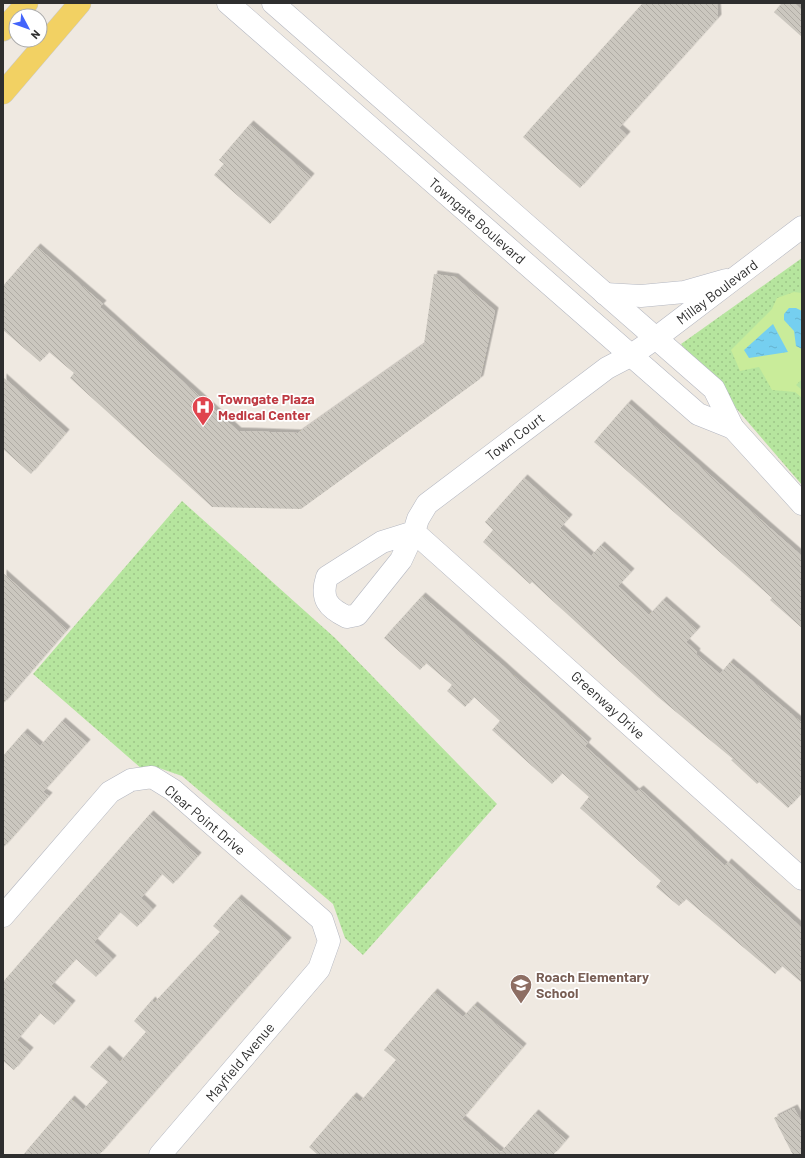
<svg xmlns="http://www.w3.org/2000/svg" width="805" height="1158" font-family="Barlow,sans-serif">
  <style>
    .grass { fill: url(#grass-dots) }
    .pitch { fill: #c9ec9a }
    .water { fill: url(#water-ripples) }
    .building { fill: url(#building-back-hatch); filter: url(#shadow) }
    .lines { fill: none; stroke-linecap: round; stroke-linejoin: round }
    .minor-casing { stroke: #b4b7c1; stroke-width: 23 }
    .major-casing { stroke: #c9c9c9; stroke-width: 23 }
    .minor { stroke: #fff; stroke-width: 22 }
    .major { stroke: #f2d163; stroke-width: 22 }
    .labels { text-anchor: middle; stroke-width: 3.5; stroke-linejoin: round; paint-order: stroke }
    .street-label { font-size: 14px; fill: #2e2e2e; stroke: #fff }
    .health-label { font-size: 14px; font-weight: bold; fill: #be3a42; stroke: #fff; text-anchor: start }
    .education-label { font-size: 14px; font-weight: bold; fill: #785e54; stroke: #fff; text-anchor: start }
  </style>
  <defs>
    <pattern id="grass-dots" width="8" height="8" patternUnits="userSpaceOnUse"><rect width="8" height="8" fill="#b6e59e"/><path d="M2 2h.1M6 6h.1" fill="none" stroke="#9dc588" stroke-width="1.8" stroke-linecap="round"/></pattern>
    <pattern id="water-ripples" width="26" height="14" patternUnits="userSpaceOnUse"><rect width="26" height="14" fill="#75cff0"/><path d="M2 4q2-2 4 0t4 0M15 11q2-2 4 0t4 0" fill="none" stroke="#66b2ce"/></pattern>
    <pattern id="building-back-hatch" width="6" height="6" patternUnits="userSpaceOnUse"><rect width="6" height="6" fill="#cbc7bf"/><path d="M-1 5l2 2M0 0l6 6M5-1l2 2" fill="none" stroke="#afaba4"/></pattern>
    <filter id="shadow"><feDropShadow dx="3.5" dy="-3.5" stdDeviation="0" flood-color="#0004"/></filter>
  </defs>
  <rect width="100%" height="100%" fill="#efe9e1"/>
  <g class="grass">
    <path d="M 802,258 L 802,485 L 681,344 Z"/>
    <path d="M 182,501 L 335,638 L 497,804 L 363,955 L 345,938 L 333,904 L 182,776 L 159,768 L 142,769 L 33,674 Z"/>
  </g>
  <path class="pitch" d="M 794,292 L 802,293 L 802,379 L 796,385 L 802,390 L 802,398 L 795,392 L 772,390 L 759,367 L 740,371 L 731,350 L 772,309 L 777,298 Z"/>
  <g class="water">
    <path d="M 789,308 L 796,308 L 802,311 L 802,349 L 796,346 L 794,331 L 784,320 L 784,314 Z"/>
    <path d="M 773,324 L 788,352 L 749,358 L 744,350 Z"/>
  </g>
  <g class="building">
    <path d="M 643,3 L 717,3 L 718,18 L 619,128 L 627,135 L 580,188 L 523,137 Z"/>
    <path d="M 782,3 L 794,3 L 802,10 L 802,37 L 774,12 Z"/>
    <path d="M 250,124 L 311,177 L 270,224 L 214,175 L 224,164 L 219,160 Z"/>
    <path d="M 37,247 L 103,304 L 100,307 L 238,431 L 298,433 L 424,344 L 434,274 L 455,277 L 495,311 L 480,379 L 301,509 L 212,507 L 70,378 L 74,373 L 49,352 L 40,362 L 3,330 L 3,286 Z"/>
    <path d="M 3,377 L 66,433 L 31,474 L 3,449 Z"/>
    <path d="M 628,403 L 802,556 L 802,628 L 770,600 L 772,598 L 594,442 Z"/>
    <path d="M 524,478 L 569,518 L 560,528 L 591,556 L 601,545 L 631,572 L 618,586 L 649,615 L 663,600 L 697,630 L 686,642 L 697,652 L 696,654 L 720,674 L 730,662 L 802,723 L 802,793 L 788,808 L 759,782 L 757,784 L 731,760 L 733,759 L 658,697 L 532,582 L 530,584 L 483,542 L 493,530 L 485,522 Z"/>
    <path d="M 3,573 L 67,630 L 3,704 Z"/>
    <path d="M 422,596 L 502,665 L 588,742 L 585,746 L 636,792 L 640,789 L 725,866 L 728,862 L 802,928 L 802,983 L 782,966 L 775,974 L 686,899 L 679,906 L 656,887 L 661,881 L 580,808 L 589,797 L 562,773 L 552,784 L 492,730 L 500,721 L 474,697 L 465,707 L 447,691 L 452,685 L 426,663 L 420,670 L 384,638 Z"/>
    <path d="M 62,721 L 87,743 L 43,792 L 49,796 L 3,848 L 3,756 L 24,732 L 40,746 Z"/>
    <path d="M 150,814 L 198,856 L 173,884 L 162,874 L 141,898 L 153,909 L 137,927 L 120,912 L 94,942 L 113,959 L 96,977 L 76,959 L 51,986 L 72,1004 L 54,1025 L 40,1013 L 17,1040 L 30,1051 L 14,1070 L 3,1061 L 3,982 Z"/>
    <path d="M 238,898 L 288,941 L 99,1155 L 23,1155 L 71,1099 L 83,1110 L 108,1082 L 90,1067 L 106,1049 L 120,1062 L 146,1032 L 134,1021 L 152,1000 L 154,1003 L 220,932 L 213,926 Z"/>
    <path d="M 434,992 L 463,1017 L 474,1005 L 523,1047 L 462,1119 L 501,1152 L 535,1113 L 566,1140 L 553,1155 L 318,1155 L 309,1147 L 353,1096 L 360,1102 L 396,1060 L 384,1050 Z"/>
    <path d="M 794,1108 L 802,1123 L 802,1155 L 793,1155 L 774,1118 Z"/>
  </g>
  <g class="lines">
    <g class="minor-casing">
      <g id="minor">
        <path d="M 228,3 L 698,414 L 733,428"/>
        <path d="M 273,3 L 714,389 L 733,428 L 802,504"/>
        <path d="M 802,227 L 656,338 L 630,356 L 607,368 L 427,504 L 418,519 L 414,532 L 382,542 L 327,577 C 320,599 328,608 347,617 L 357,615 L 401,560 L 414,532 L 802,879"/>
        <path d="M 605,294 L 641,296 L 684,292 L 726,280"/>
        <path d="M 3,916 L 110,792 L 131,780 L 152,777 L 173,790 L 322,920 L 329,941 L 319,969 L 160,1155"/>
      </g>
    </g>
    <g class="major-casing">
      <g id="major">
        <path d="M 3,30 L 27,3"/>
        <path d="M 3,93 L 80,3"/>
      </g>
    </g>
    <use href="#minor" class="minor"/>
    <use href="#major" class="major"/>
  </g>
  <defs>
    <g id="hospital-pin" transform="scale(1.15)"><path d="M0 17L-7.5 6A9.5 9.5 0 1 1 7.5 6Z" fill="#e0444e" stroke="#fff"/><path d="M-5-5h3v3.5h4V-5h3V5h-3V1.5h-4V5h-3Z" fill="#fff"/></g>
    <g id="school-pin" transform="scale(1.15)"><path d="M0 17L-7.5 6A9.5 9.5 0 1 1 7.5 6Z" fill="#8d6e63" stroke="#fff"/><path d="M0-5L7-2L0 1L-7-2ZM-4 1L0 2.5L4 1V4Q0 6-4 4Z" fill="#fff"/></g>
  </defs>
  <g fill-rule="evenodd">
    <use href="#hospital-pin" x="203" y="407"/>
    <use href="#school-pin" x="521" y="985"/>
  </g>
  <g class="labels">
    <g class="street-label">
      <text transform="translate(477 221) rotate(41)" y="5">Towngate Boulevard</text>
      <text transform="translate(717 292) rotate(-37)" y="5">Millay Boulevard</text>
      <text transform="translate(515 437) rotate(-37)" y="5">Town Court</text>
      <text transform="translate(608 705) rotate(42)" y="5">Greenway Drive</text>
      <text transform="translate(205 820) rotate(40)" y="5">Clear Point Drive</text>
      <text transform="translate(240 1062) rotate(-50)" y="5">Mayfield Avenue</text>
    </g>
    <g class="health-label">
      <text x="218" y="404">Towngate Plaza<tspan x="218" dy="16">Medical Center</tspan></text>
    </g>
    <g class="education-label">
      <text x="536" y="982">Roach Elementary<tspan x="536" dy="16">School</tspan></text>
    </g>
  </g>
  <rect width="805" height="1158" fill="none" stroke="#2e2e2e" stroke-width="8"/>
  <g transform="translate(28 28) rotate(131)"><circle r="19" fill="#ffffff" stroke="#ababab"/>
  <path d="M0-3L7 15L0 10L-7 15Z" fill="#4264fb"/>
  <text y="-6" font-size="11" font-weight="bold" text-anchor="middle" fill="#2e2e2e">N</text>
  </g>
</svg>
